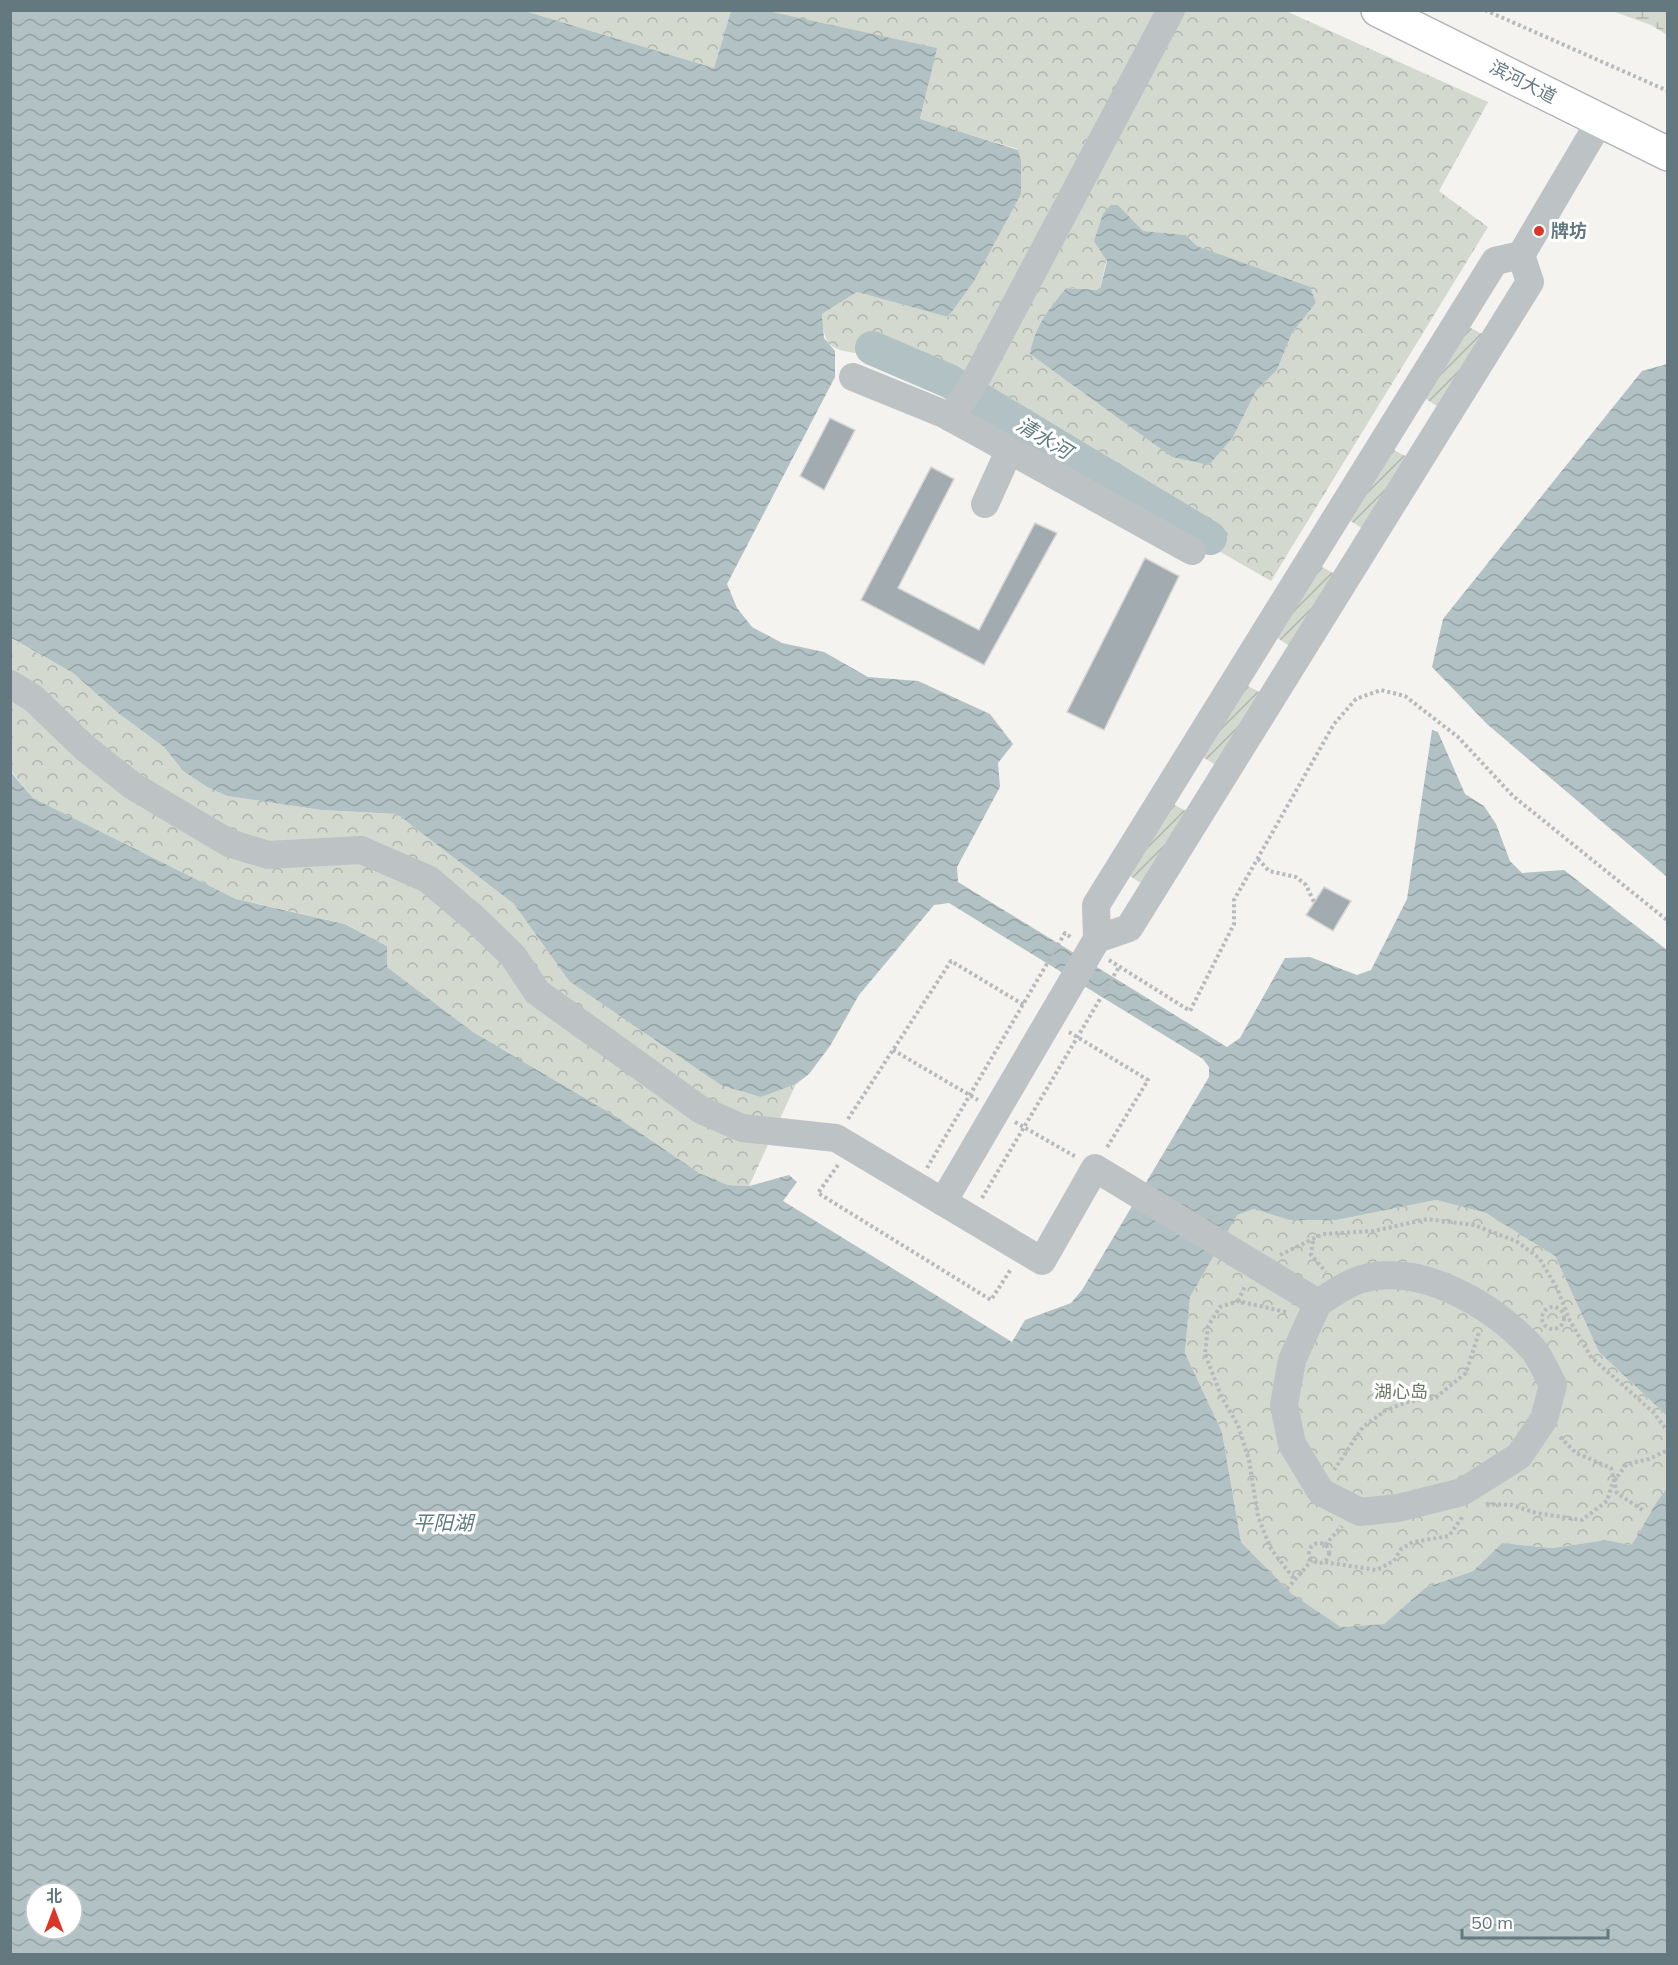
<svg xmlns="http://www.w3.org/2000/svg" width="1678" height="1965" font-family="Mulish,'Noto Sans SC',sans-serif">
  <style>
    .forest { fill: url(#forest-crowns); fill-rule: evenodd }
    .wetland { fill: url(#wetland-marsh) }
    .garden { fill: url(#garden-furrows) }
    .water { fill: url(#water-waves); fill-rule: evenodd }
    .lines { fill: none; stroke-linecap: round; stroke-linejoin: round }
    .river { stroke: #b2c1c3; stroke-width: 34 }
    .building { fill: #a2acb0; stroke: #d5d5d3; stroke-width: 1.5 }
    .major-casing { stroke: #aeb4b7; stroke-width: 36 }
    .path { stroke: #b7babc; stroke-width: 4; stroke-dasharray: 3 3; stroke-linecap: butt }
    .minor { stroke: #bdc2c4; stroke-width: 28 }
    .major { stroke: #fff; stroke-width: 33 }
    .poi-dot { fill: #db3529; stroke: #fff; stroke-width: 2 }
    .labels { text-anchor: middle; stroke-width: 6; stroke-linejoin: round; paint-order: stroke }
    .street-label { font-size: 18px; fill: #647880; stroke: #fff }
    .poi-label { font-size: 18px; font-weight: bold; fill: #647880; stroke: #fff; text-anchor: start }
    .park-label { font-size: 18px; fill: #6a7763; stroke: #fff }
    .water-label { font-size: 20px; font-style: italic; fill: #5f7b7e; stroke: #fff }
  </style>
  <defs>
    <pattern id="forest-crowns" width="20" height="18" patternUnits="userSpaceOnUse" patternTransform="scale(1.5)"><rect width="20" height="18" fill="#d4d9cf"/><path d="M2 6a3 3 0 1 1 6 0M12 15a3 3 0 1 1 6 0" fill="none" stroke="#b0b5ad"/></pattern>
    <pattern id="wetland-marsh" width="20" height="14" patternUnits="userSpaceOnUse" patternTransform="scale(1.5)"><rect width="20" height="14" fill="#d4d9cf"/><path d="M1 5h8M5 5V1M11 12h8M15 12V8" fill="none" stroke="#b0b5ad"/></pattern>
    <pattern id="garden-furrows" width="10" height="10" patternUnits="userSpaceOnUse" patternTransform="scale(1.5)"><rect width="10" height="10" fill="#d4d9cf"/><path d="M-1 1l2-2M0 10L10 0M9 11l2-2" fill="none" stroke="#b0b5ad"/></pattern>
    <pattern id="water-waves" width="16" height="10" patternUnits="userSpaceOnUse" patternTransform="scale(1.5)"><rect width="16" height="10" fill="#b2c1c3"/><path d="M0 5q4-4 8 0t8 0" fill="none" stroke="#94a2a4"/></pattern>
  </defs>
  <rect width="100%" height="100%" fill="#f4f3f0"/>
  <g class="forest">
    <path d="M 525,11 L 731,11 L 714,68 Z"/>
    <path d="M 763,11 L 1286,11 L 1488,102 L 1439,191 L 1488,227 L 1271,581 L 973,410 L 856,353 C 826,349 824,343 822,314 L 857,292 L 949,317 L 1018,149 L 920,120 L 936,48 ZM 1118,205 L 1142,231 L 1186,235 L 1197,246 L 1247,265 L 1316,303 L 1292,333 L 1277,370 L 1256,391 L 1233,437 L 1095,400 L 1030,354 C 1034,327 1049,309 1066,288 L 1100,290 Z"/>
    <path d="M 10,638 L 73,673 L 118,713 L 164,747 L 183,771 L 207,787 L 227,796 L 321,810 L 397,814 L 514,904 L 569,981 L 761,1097 L 796,1084 L 749,1186 L 728,1185 L 699,1173 L 617,1117 L 473,1032 L 387,967 L 387,946 L 346,924 L 236,899 L 33,798 L 11,771 Z"/>
    <path d="M 1436,1200 L 1486,1213 L 1555,1256 L 1599,1352 L 1667,1416 L 1667,1489 C 1652,1505 1644,1527 1631,1545 L 1606,1540 L 1552,1548 L 1502,1543 L 1473,1571 L 1425,1588 L 1384,1624 L 1341,1627 L 1292,1594 L 1241,1542 L 1222,1432 L 1185,1353 L 1190,1297 L 1236,1215 L 1254,1209 L 1289,1220 L 1337,1220 Z"/>
  </g>
  <path class="wetland" d="M 1612,11 L 1667,11 L 1667,35 L 1651,25 Z"/>
  <g class="garden">
    <path d="M 1467,326 L 1486,336 L 1441,409 L 1423,397 Z"/>
    <path d="M 1394,450 L 1413,460 L 1368,532 L 1349,520 Z"/>
    <path d="M 1320,566 L 1339,576 L 1294,649 L 1276,637 Z"/>
    <path d="M 1244,684 L 1263,694 L 1218,767 L 1200,755 Z"/>
    <path d="M 1171,803 L 1190,813 L 1145,886 L 1127,874 Z"/>
  </g>
  <g class="water">
    <path d="M 763,10 L 937,48 L 920,119 L 1018,150 L 1021,161 L 1021,194 L 974,281 L 948,317 L 857,292 L 822,314 L 824,338 L 835,351 L 835,377 L 727,584 L 737,608 L 752,627 L 782,643 L 824,652 L 868,677 L 918,681 L 990,714 L 1013,744 L 998,763 L 1000,787 L 957,867 L 958,882 L 1227,1047 L 1240,1038 L 1285,958 L 1310,957 L 1357,975 L 1371,970 L 1407,899 L 1432,730 L 1438,732 L 1465,794 L 1484,806 L 1496,824 L 1510,861 L 1522,873 L 1564,870 L 1667,950 L 1667,1416 L 1599,1352 L 1555,1256 L 1486,1213 L 1436,1200 L 1337,1220 L 1289,1220 L 1254,1209 L 1237,1215 L 1190,1297 L 1185,1353 L 1222,1432 L 1241,1542 L 1292,1594 L 1341,1627 L 1384,1624 L 1425,1588 L 1473,1571 L 1502,1543 L 1552,1548 L 1606,1540 L 1631,1545 C 1644,1527 1652,1505 1667,1489 L 1667,1954 L 11,1954 L 10,771 L 33,798 L 236,899 L 345,924 L 387,946 L 387,967 L 473,1032 L 617,1117 L 699,1173 L 728,1185 L 749,1186 L 789,1175 L 797,1182 L 783,1201 L 1012,1342 L 1025,1320 L 1071,1303 L 1082,1290 L 1209,1077 L 1209,1067 L 1203,1059 L 949,903 L 934,905 L 859,995 L 830,1046 L 809,1074 L 796,1084 L 761,1097 L 721,1085 L 569,981 L 514,904 L 397,814 L 321,810 L 227,796 L 207,787 L 183,771 L 164,747 L 118,713 L 73,673 L 11,638 L 11,11 L 525,11 L 714,68 L 731,11 ZM 36,1893 L 72,1893 L 72,1929 L 36,1929 Z"/>
    <path d="M 1111,205 L 1118,205 L 1143,231 L 1186,235 L 1197,246 L 1310,287 L 1316,303 L 1292,333 L 1277,370 L 1256,391 L 1233,437 L 1209,465 L 1172,457 L 1030,354 C 1034,327 1049,309 1066,288 L 1100,290 L 1107,261 L 1094,241 L 1103,214 Z"/>
    <path d="M 1667,364 L 1668,364 L 1667,877 L 1487,724 L 1432,667 L 1443,619 L 1642,371 Z"/>
  </g>
  <g class="lines">
    <path class="river" d="M 872,348 L 949,381 L 1210,538"/>
  </g>
  <g class="building">
    <path d="M 830,418 L 855,430 L 824,490 L 800,476 Z"/>
    <path d="M 931,467 L 954,479 L 898,588 L 979,630 L 1035,523 L 1057,533 L 984,665 L 861,600 Z"/>
    <path d="M 1145,558 L 1179,576 L 1104,730 L 1067,712 Z"/>
    <path d="M 1324,887 L 1351,901 L 1333,931 L 1306,915 Z"/>
  </g>
  <g class="lines">
    <g class="major-casing">
      <path id="major" d="M 1378,10 L 1668,154"/>
    </g>
    <g class="path">
      <path d="M 1485,10 L 1668,91"/>
      <path d="M 1258,859 L 1269,871 L 1296,877 L 1306,885 L 1314,902"/>
      <path d="M 1109,960 L 1190,1011 L 1234,924 L 1234,900 L 1334,724 L 1356,699 L 1381,690 L 1405,696 L 1458,737 L 1513,796 L 1668,921"/>
      <path d="M 1069,1032 L 1148,1080 L 1106,1149"/>
      <path d="M 893,1050 L 978,1100"/>
      <path d="M 848,1119 L 951,961 L 1024,1005"/>
      <path d="M 1015,1122 L 1076,1157"/>
      <path d="M 838,1165 L 818,1193 L 991,1300 L 1011,1269"/>
      <path d="M 927,1168 L 1065,933 L 1072,938"/>
      <path d="M 982,1198 L 1119,967"/>
      <path d="M 1313,1241 L 1311,1255 L 1326,1272"/>
      <path d="M 1280,1255 L 1323,1234 L 1374,1231 L 1427,1219 L 1474,1225 L 1516,1241 L 1539,1258 L 1557,1288 L 1570,1321 L 1591,1357 L 1654,1413 L 1668,1432"/>
      <path d="M 1238,1301 L 1245,1286"/>
      <circle cx="1553" cy="1318" r="11"/>
      <path d="M 1286,1312 L 1238,1301 L 1220,1307 L 1208,1326 L 1205,1354 L 1222,1398 L 1238,1425 L 1249,1460 L 1258,1517 L 1271,1549 L 1295,1580"/>
      <path d="M 1560,1437 L 1576,1453 L 1611,1468 L 1617,1493 L 1644,1511"/>
      <path d="M 1334,1470 L 1363,1427 L 1386,1410 L 1408,1402 L 1435,1398 L 1466,1373 L 1479,1332"/>
      <path d="M 1486,1504 L 1511,1505 L 1536,1513 L 1582,1520 L 1607,1501 L 1613,1482 L 1627,1464 L 1649,1459 L 1668,1450"/>
      <circle cx="1319" cy="1553" r="10"/>
      <path d="M 1325,1545 L 1342,1526"/>
      <path d="M 1325,1562 L 1376,1570 L 1394,1561 L 1401,1549 L 1413,1542 L 1449,1536 L 1463,1516"/>
      <path d="M 1287,1589 L 1312,1560"/>
    </g>
    <g class="minor">
      <path d="M 853,377 L 944,414 L 1192,551"/>
      <path d="M 951,418 L 976,379 L 1171,10"/>
      <path d="M 985,504 L 1009,451"/>
      <path d="M 10,684 L 33,698 L 85,748 L 133,786 L 229,843 L 268,855 L 361,850 L 428,879 L 475,919 L 513,956 L 537,992 L 701,1110 L 742,1128 L 836,1138 L 1042,1261 L 1095,1168 L 1318,1303 C 1331,1295 1347,1283 1362,1279 C 1422,1262 1494,1306 1533,1349 C 1541,1359 1547,1374 1553,1385 L 1544,1419 L 1519,1456 L 1462,1492 L 1398,1508 L 1360,1512 L 1321,1492 L 1292,1444 L 1284,1405 L 1292,1360 L 1318,1303"/>
      <path d="M 1097,939 L 1129,928 L 1530,282 L 1521,255"/>
      <path d="M 943,1202 L 1097,939 L 1096,905 L 1495,261 L 1521,255 L 1600,121"/>
    </g>
    <use href="#major" class="major"/>
  </g>
  <circle class="poi-dot" cx="1539" cy="231" r="6"/>
  <g class="labels">
    <g class="street-label">
      <text transform="translate(1523 82) rotate(27)" y="6">滨河大道</text>
    </g>
    <g class="poi-label">
      <text x="1551" y="237">牌坊</text>
    </g>
    <g class="park-label">
      <text x="1401" y="1398">湖心岛</text>
    </g>
    <g class="water-label">
      <text transform="translate(1044 438) rotate(31)" y="7">清水河</text>
      <text x="443" y="1530">平阳湖</text>
    </g>
  </g>
  <rect width="1678" height="1965" fill="none" stroke="#647880" stroke-width="24"/>
  <g transform="translate(54 1911)"><circle r="28" fill="#ffffff" stroke="#c1c9cc" stroke-width="1.5"/>
  <path d="M0-4.5L10 22L0 15L-10 22Z" fill="#db3529"/>
  <text y="-9" font-size="16" font-weight="bold" text-anchor="middle" fill="#647880">北</text>
  </g>
  <path d="M1462 1929v9h146v-9" fill="none" stroke="#647880" stroke-width="3"/>
  <text x="1471" y="1929" font-size="18" fill="#647880" stroke="#ffffff" stroke-width="4.5" paint-order="stroke">50 m</text>
</svg>
